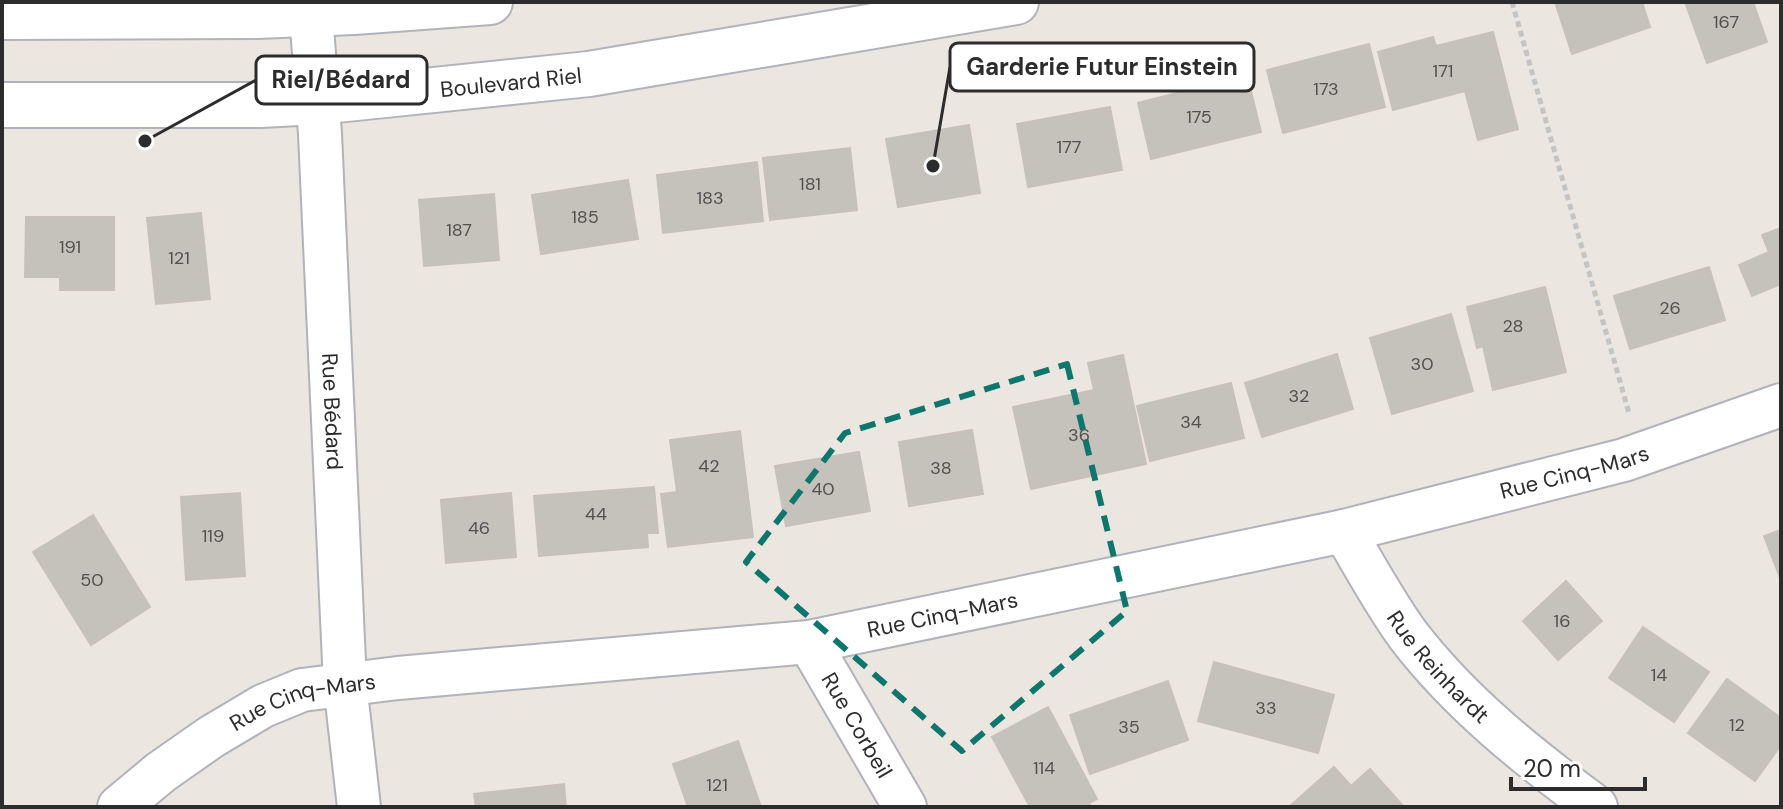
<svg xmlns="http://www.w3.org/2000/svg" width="1783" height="809" font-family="'DM Sans',sans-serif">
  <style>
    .building { fill: #c5c1bb; stroke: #c7c1ba; stroke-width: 2 }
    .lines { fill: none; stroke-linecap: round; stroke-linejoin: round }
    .minor-casing { stroke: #b0b3bb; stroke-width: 46 }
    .tertiary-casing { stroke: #b0b3bb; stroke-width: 48 }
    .path { stroke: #c4c4c4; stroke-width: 5; stroke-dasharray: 6 4; stroke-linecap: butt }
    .minor { stroke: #fff; stroke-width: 42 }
    .tertiary { stroke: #fff; stroke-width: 44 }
    .marked { fill: none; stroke: #0f766e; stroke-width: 6; stroke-dasharray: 16 10; stroke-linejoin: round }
    .labels { text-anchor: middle; stroke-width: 8; stroke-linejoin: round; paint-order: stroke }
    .number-label { font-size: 18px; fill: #525150 }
    .street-label { font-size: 22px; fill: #2c2c2c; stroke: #fff }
    .leader { fill: none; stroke: #2c2c2c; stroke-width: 3 }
    .callout-dot { fill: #2c2c2c; stroke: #fff; stroke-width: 3 }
    .callout { fill: #fff; stroke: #2c2c2c; stroke-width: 3 }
    .callout-label { font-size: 24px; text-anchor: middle; font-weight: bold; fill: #2c2c2c }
  </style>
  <rect width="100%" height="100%" fill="#ece6e0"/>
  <g class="building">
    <path d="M 1555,2 L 1642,2 L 1650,27 L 1572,54 Z"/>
    <path d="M 1685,2 L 1753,2 L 1767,42 L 1707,63 Z"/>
    <path d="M 1493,32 L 1518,129 L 1478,140 L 1465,91 L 1393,110 L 1378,52 L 1433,37 L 1436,46 Z"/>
    <path d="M 1369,44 L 1385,107 L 1283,133 L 1267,70 Z"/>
    <path d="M 1247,75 L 1261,132 L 1151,159 L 1138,103 Z"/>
    <path d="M 1110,107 L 1122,170 L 1028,187 L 1017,124 Z"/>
    <path d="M 969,125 L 980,193 L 898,207 L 886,139 Z"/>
    <path d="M 850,148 L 857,210 L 770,220 L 763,158 Z"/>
    <path d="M 757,162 L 763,221 L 663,233 L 657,175 Z"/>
    <path d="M 628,180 L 638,239 L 541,254 L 532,195 Z"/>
    <path d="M 494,194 L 499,260 L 424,266 L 419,200 Z"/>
    <path d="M 201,213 L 210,299 L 156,304 L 147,218 Z"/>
    <path d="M 26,217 L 114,217 L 114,290 L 60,290 L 60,277 L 25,277 Z"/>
    <path d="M 1781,228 L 1781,284 L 1752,296 L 1739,265 L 1769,252 L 1762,235 Z"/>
    <path d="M 1709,267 L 1725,320 L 1630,349 L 1614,296 Z"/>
    <path d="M 1545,287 L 1566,372 L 1493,390 L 1483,346 L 1477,348 L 1467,307 Z"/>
    <path d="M 1451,314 L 1473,391 L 1392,414 L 1370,338 Z"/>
    <path d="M 1337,354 L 1353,409 L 1262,437 L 1245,383 Z"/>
    <path d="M 1123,355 L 1146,464 L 1031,489 L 1013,407 L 1094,390 L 1088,363 Z"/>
    <path d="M 1231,383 L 1244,438 L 1150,461 L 1137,406 Z"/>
    <path d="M 972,430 L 983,494 L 909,506 L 899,442 Z"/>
    <path d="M 740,431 L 753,537 L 668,547 L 661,494 L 677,492 L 670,440 Z"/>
    <path d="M 859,452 L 870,511 L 786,526 L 775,466 Z"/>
    <path d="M 654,487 L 658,533 L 647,533 L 648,547 L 539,556 L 534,496 Z"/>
    <path d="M 240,493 L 245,576 L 186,580 L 181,497 Z"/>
    <path d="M 511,493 L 516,557 L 446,563 L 441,500 Z"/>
    <path d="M 93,515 L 150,607 L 91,645 L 33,552 Z"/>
    <path d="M 1781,530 L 1781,580 L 1764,536 Z"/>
    <path d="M 1566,581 L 1602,621 L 1558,660 L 1523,621 Z"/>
    <path d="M 1643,627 L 1709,672 L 1674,722 L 1609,678 Z"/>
    <path d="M 1214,662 L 1334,695 L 1318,753 L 1198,721 Z"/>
    <path d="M 1727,679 L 1781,718 L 1781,745 L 1755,781 L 1688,733 Z"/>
    <path d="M 1168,681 L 1188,740 L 1090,774 L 1070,715 Z"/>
    <path d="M 1048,707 L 1097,799 L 1089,803 L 1091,807 L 1030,807 L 992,737 Z"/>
    <path d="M 738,741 L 761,807 L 688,807 L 673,764 Z"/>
    <path d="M 1334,767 L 1351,786 L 1370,769 L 1404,807 L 1291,807 L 1290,806 Z"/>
    <path d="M 564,784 L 566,807 L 476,807 L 474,794 Z"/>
  </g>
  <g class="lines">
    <g class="minor-casing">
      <g id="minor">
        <path id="s1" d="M 311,14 L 320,134 L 345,684 L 359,807"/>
        <path id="s2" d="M 1344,531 C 1365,566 1384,602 1408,635 C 1460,703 1528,757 1596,807"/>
        <path id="s3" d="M 809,642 L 905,807"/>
        <path id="s4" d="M 119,807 L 161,772 L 211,737 L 263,706 L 302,690 L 398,678 L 809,642 L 1344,531 L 1624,460 L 1781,405"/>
      </g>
    </g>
    <g class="tertiary-casing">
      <g id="tertiary">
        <path d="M 2,17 L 257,16 L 354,12 L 490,2"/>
        <path id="s5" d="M 2,105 L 261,105 L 317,102 L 589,74 L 1016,2"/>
      </g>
    </g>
    <path class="path" d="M 1512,2 L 1629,413"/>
    <use href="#minor" class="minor"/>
    <use href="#tertiary" class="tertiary"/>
  </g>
  <path class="marked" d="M 1067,364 L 1127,611 L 962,751 L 746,562 L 845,433 Z"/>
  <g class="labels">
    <g class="number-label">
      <text x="1726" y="28">167</text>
      <text x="1443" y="77">171</text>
      <text x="1326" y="95">173</text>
      <text x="1199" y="123">175</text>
      <text x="1069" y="153">177</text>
      <text x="810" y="190">181</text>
      <text x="710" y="204">183</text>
      <text x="585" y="223">185</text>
      <text x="459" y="236">187</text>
      <text x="70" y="253">191</text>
      <text x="179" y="264">121</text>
      <text x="1670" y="314">26</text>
      <text x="1513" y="332">28</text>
      <text x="1422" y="370">30</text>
      <text x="1299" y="402">32</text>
      <text x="1191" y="428">34</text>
      <text x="1079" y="441">36</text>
      <text x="709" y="472">42</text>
      <text x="941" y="474">38</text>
      <text x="823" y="495">40</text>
      <text x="596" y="520">44</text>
      <text x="479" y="534">46</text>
      <text x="213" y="542">119</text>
      <text x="92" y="586">50</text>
      <text x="1562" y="627">16</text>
      <text x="1659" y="681">14</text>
      <text x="1266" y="714">33</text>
      <text x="1737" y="731">12</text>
      <text x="1129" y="733">35</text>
      <text x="1044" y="774">114</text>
      <text x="717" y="791">121</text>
    </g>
    <g class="street-label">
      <text dy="8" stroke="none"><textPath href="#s5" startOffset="510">Boulevard Riel</textPath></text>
      <text dy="8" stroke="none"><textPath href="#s1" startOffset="398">Rue Bédard</textPath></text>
      <text dy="8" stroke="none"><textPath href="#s4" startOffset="1512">Rue Cinq-Mars</textPath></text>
      <text dy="8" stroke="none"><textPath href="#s4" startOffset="864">Rue Cinq-Mars</textPath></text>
      <text dy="8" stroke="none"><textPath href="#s2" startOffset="166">Rue Reinhardt</textPath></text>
      <text dy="8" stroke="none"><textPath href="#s4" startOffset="216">Rue Cinq-Mars</textPath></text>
      <text dy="8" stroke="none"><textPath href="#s3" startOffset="96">Rue Corbeil</textPath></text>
    </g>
  </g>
  <path class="leader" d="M933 166L950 67M145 141L256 80"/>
  <g class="callout-dot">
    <circle cx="933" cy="166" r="8"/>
    <circle cx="145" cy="141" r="8"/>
  </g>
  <g class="callout">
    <rect x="950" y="43" width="304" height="48" rx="8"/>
    <rect x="256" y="56" width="171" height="48" rx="8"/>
  </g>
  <g class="callout-label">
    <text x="1102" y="75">Garderie Futur Einstein</text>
    <text x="341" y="88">Riel/Bédard</text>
  </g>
  <rect width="1783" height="809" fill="none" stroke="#2c2c2c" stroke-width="8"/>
  <path d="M1511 777v12h134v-12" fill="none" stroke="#2c2c2c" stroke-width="4"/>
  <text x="1523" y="777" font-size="24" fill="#2c2c2c" stroke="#ffffff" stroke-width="6" paint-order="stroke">20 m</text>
</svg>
